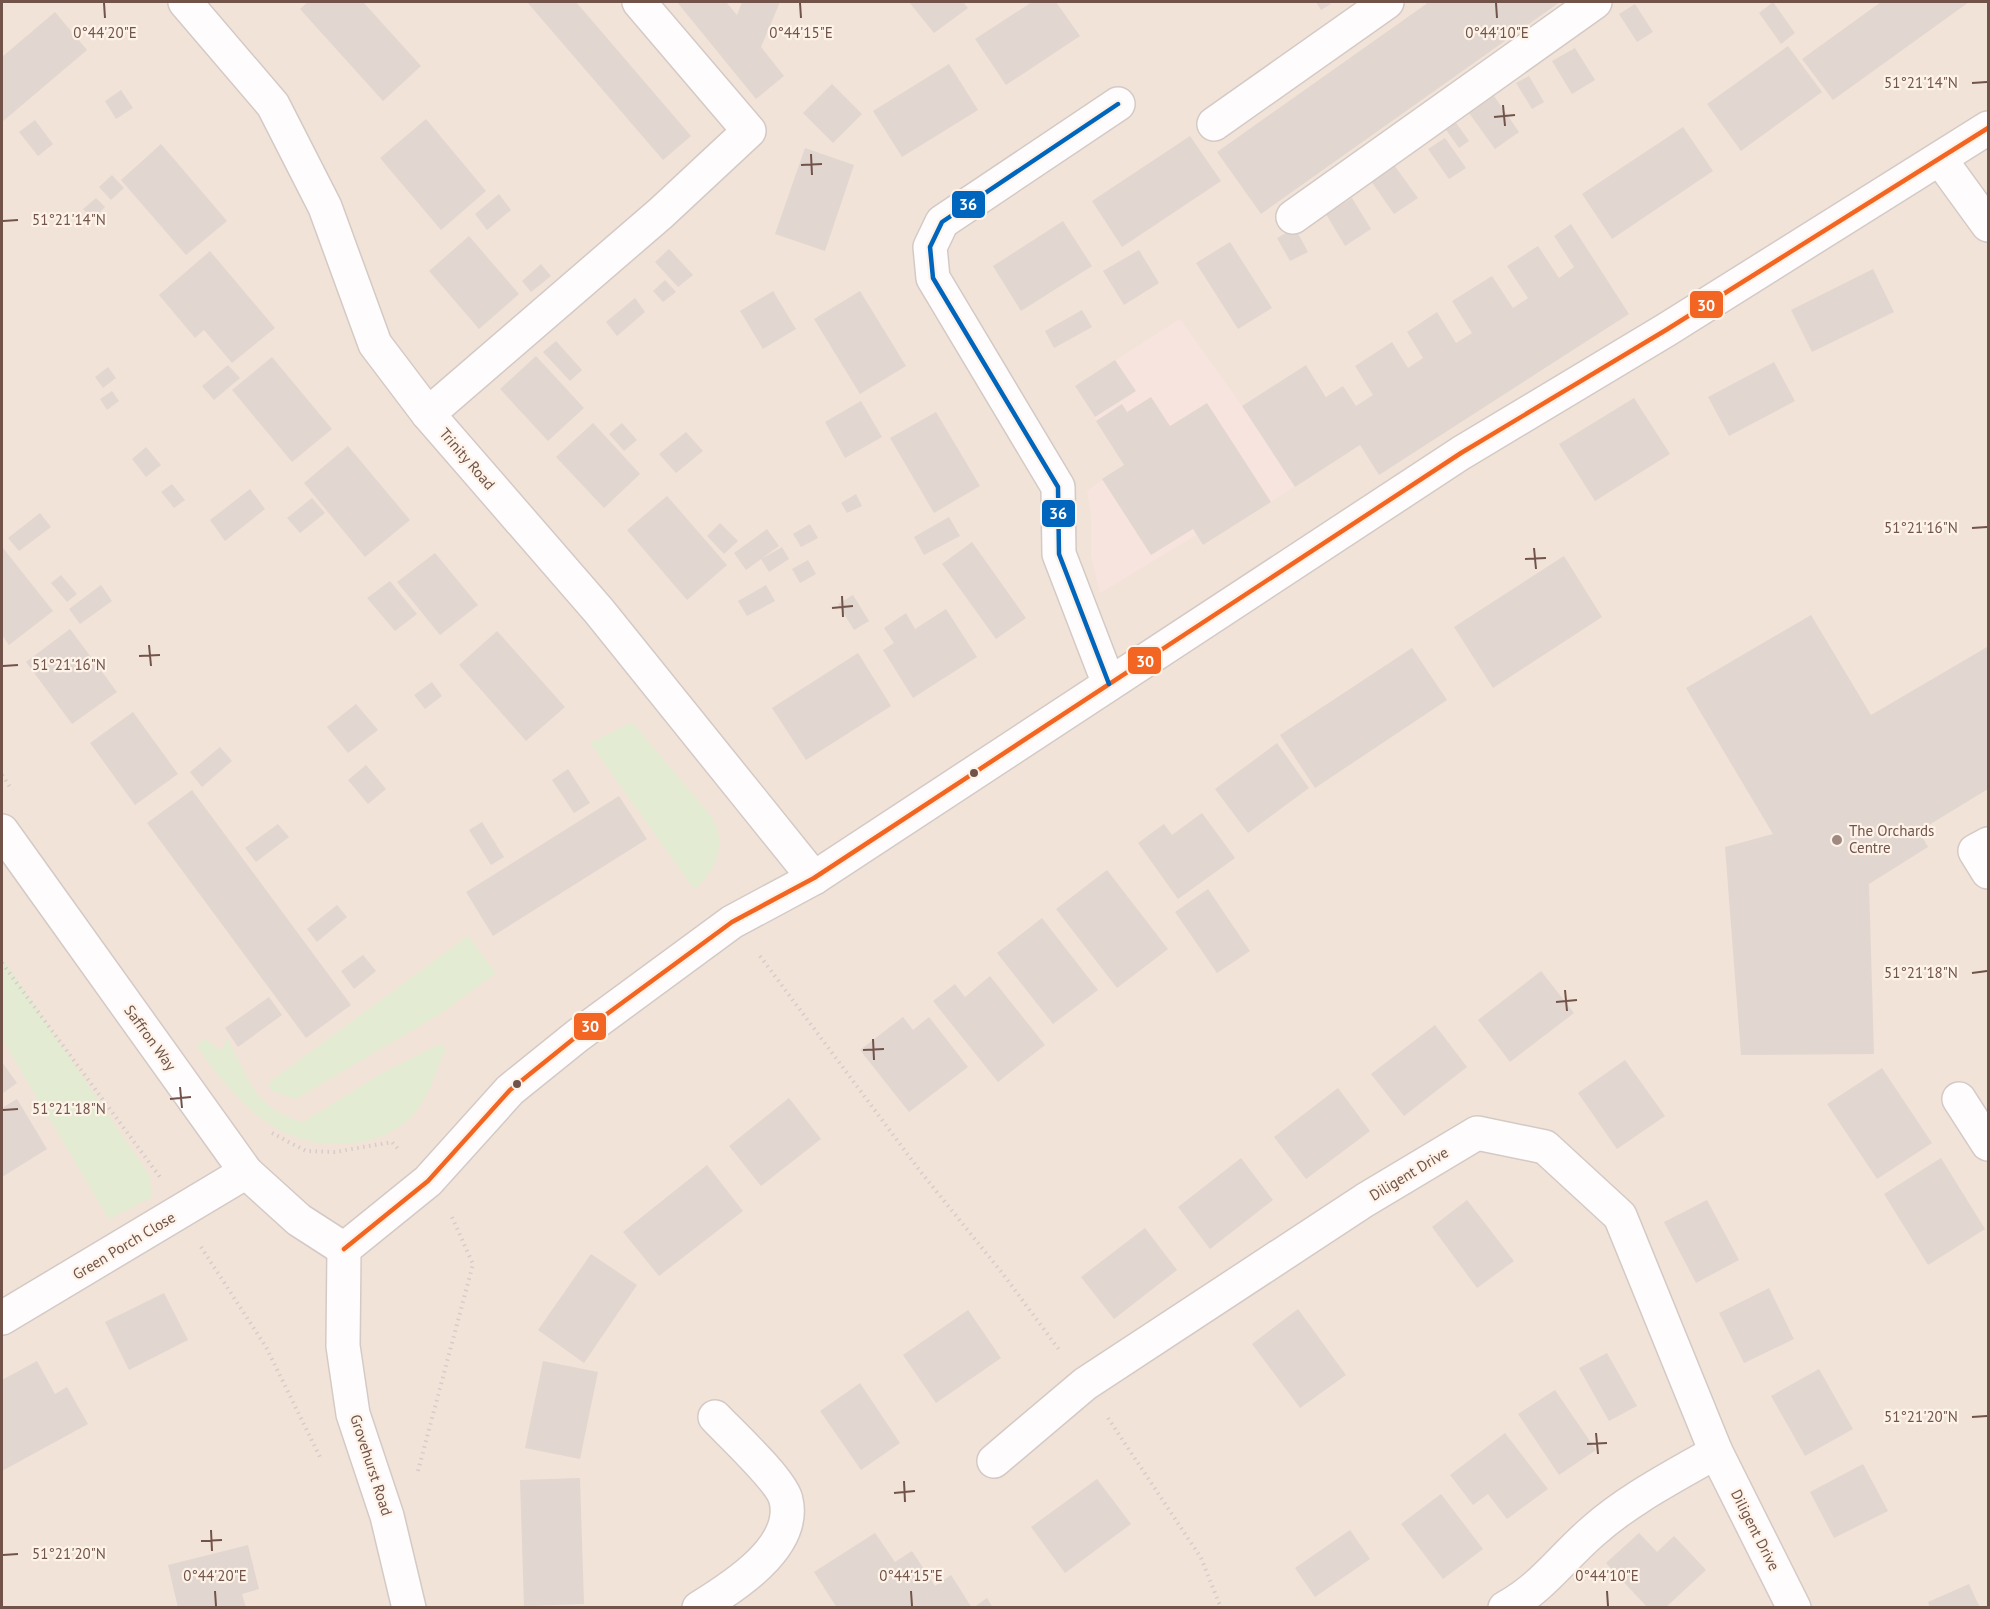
<svg xmlns="http://www.w3.org/2000/svg" width="1990" height="1609" font-family="'PT Sans',sans-serif">
  <style>
    .residential { fill: #f1e3d8 }
    .commercial { fill: #f8e4de }
    .green { fill: #e4ebd3 }
    .building { fill: #e2d6d0 }
    .lines { fill: none; stroke-linecap: round; stroke-linejoin: round }
    .minor-casing { stroke: #d4cac5; stroke-width: 36 }
    .path { stroke: #d7ccc9; stroke-width: 4; stroke-dasharray: 1.5 4.5; stroke-linecap: butt }
    .minor { stroke: #fefcfc; stroke-width: 33 }
    .bus-1-casing { stroke: #fef3e8; stroke-width: 9 }
    .bus-2-casing { stroke: #fef3e8; stroke-width: 9 }
    .bus-1 { stroke: #f26522; stroke-width: 4.5 }
    .bus-2 { stroke: #0065bd; stroke-width: 4.5 }
    .ticks { fill: none; stroke: #725349; stroke-width: 2 }
    .bus-dot { fill: #725349; stroke: #fef3e8; stroke-width: 2 }
    .poi-dot { fill: #a08981; stroke: #fef3e8; stroke-width: 2 }
    .labels { text-anchor: middle; stroke-width: 4.5; stroke-linejoin: round; paint-order: stroke }
    .street-label { font-size: 15px; fill: #725349; stroke: #fef3e8 }
    .poi-label { font-size: 15px; fill: #725349; stroke: #fef3e8; text-anchor: start }
    .ticks-label { font-size: 15px; text-anchor: middle; fill: #725349; stroke: #fef3e8; stroke-width: 4.5; stroke-linejoin: round; paint-order: stroke }
    .line-badge { stroke: #fef3e8; stroke-width: 2 }
    .badge-label { font-size: 16px; text-anchor: middle; font-weight: bold; fill: #fff }
  </style>
  <rect width="100%" height="100%" fill="#f5eee8"/>
  <rect class="residential" x="2" y="2" width="1986" height="1605"/>
  <path class="commercial" d="M 1180,319 L 1242,406 L 1306,365 L 1360,445 L 1203,545 L 1196,535 L 1100,593 L 1091,556 L 1091,515 L 1087,491 L 1124,465 L 1075,386 Z"/>
  <g class="green">
    <path d="M 632,722 L 712,817 C 727,843 717,871 694,889 L 590,743 Z"/>
    <path d="M 468,936 L 496,973 L 443,1012 L 296,1099 L 272,1091 L 268,1083 Z"/>
    <path d="M 2,957 L 149,1175 L 152,1197 L 109,1219 L 2,1039 Z"/>
    <path d="M 227,1038 C 249,1079 254,1108 303,1122 L 384,1072 L 440,1044 L 446,1049 C 435,1072 430,1097 411,1117 C 395,1133 375,1140 353,1143 C 279,1152 235,1100 196,1045 L 206,1039 L 221,1051 Z"/>
  </g>
  <g class="building">
    <path d="M 308,2 L 363,2 L 421,66 L 383,101 L 300,9 Z"/>
    <path d="M 527,2 L 576,2 L 691,136 L 663,160 Z"/>
    <path d="M 677,2 L 726,2 L 737,15 L 742,2 L 780,2 L 761,47 L 784,76 L 756,99 Z"/>
    <path d="M 909,2 L 963,2 L 968,8 L 934,33 Z"/>
    <path d="M 1032,2 L 1056,2 L 1080,36 L 1006,85 L 975,39 Z"/>
    <path d="M 1316,2 L 1329,2 L 1331,4 L 1321,10 Z"/>
    <path d="M 1429,2 L 1560,2 L 1261,214 L 1217,152 Z"/>
    <path d="M 1773,2 L 1795,33 L 1781,44 L 1759,13 Z"/>
    <path d="M 1881,2 L 1969,2 L 1833,100 L 1802,59 Z"/>
    <path d="M 1635,4 L 1653,32 L 1637,42 L 1619,14 Z"/>
    <path d="M 55,12 L 87,50 L 2,122 L 2,57 Z"/>
    <path d="M 1788,46 L 1822,92 L 1741,151 L 1707,104 Z"/>
    <path d="M 1575,48 L 1595,80 L 1572,94 L 1552,61 Z"/>
    <path d="M 949,64 L 978,110 L 902,157 L 873,111 Z"/>
    <path d="M 1529,76 L 1544,102 L 1532,109 L 1516,83 Z"/>
    <path d="M 832,84 L 862,114 L 833,143 L 803,113 Z"/>
    <path d="M 121,90 L 133,108 L 116,119 L 105,101 Z"/>
    <path d="M 1494,96 L 1519,132 L 1495,149 L 1469,113 Z"/>
    <path d="M 426,119 L 486,191 L 441,230 L 380,158 Z"/>
    <path d="M 35,120 L 53,144 L 38,156 L 19,132 Z"/>
    <path d="M 1454,120 L 1469,141 L 1459,148 L 1444,127 Z"/>
    <path d="M 1683,127 L 1713,171 L 1612,239 L 1582,194 Z"/>
    <path d="M 1190,136 L 1221,181 L 1122,247 L 1092,201 Z"/>
    <path d="M 1445,138 L 1466,168 L 1449,179 L 1428,149 Z"/>
    <path d="M 161,144 L 227,221 L 186,255 L 121,180 Z"/>
    <path d="M 805,148 L 854,165 L 825,251 L 775,234 Z"/>
    <path d="M 1394,165 L 1418,198 L 1394,214 L 1371,181 Z"/>
    <path d="M 112,175 L 124,188 L 111,200 L 99,187 Z"/>
    <path d="M 499,194 L 511,210 L 487,230 L 475,214 Z"/>
    <path d="M 96,198 L 105,207 L 93,219 L 83,209 Z"/>
    <path d="M 1352,198 L 1371,229 L 1345,246 L 1326,214 Z"/>
    <path d="M 1063,221 L 1092,266 L 1021,311 L 993,266 Z"/>
    <path d="M 1571,224 L 1629,314 L 1379,475 L 1360,445 L 1295,487 L 1242,406 L 1306,365 L 1326,397 L 1343,386 L 1356,406 L 1373,395 L 1355,366 L 1392,342 L 1408,368 L 1423,358 L 1407,332 L 1437,312 L 1456,343 L 1472,333 L 1452,301 L 1492,276 L 1513,308 L 1528,298 L 1507,266 L 1538,246 L 1559,278 L 1574,267 L 1554,236 Z"/>
    <path d="M 1295,228 L 1308,252 L 1290,261 L 1277,238 Z"/>
    <path d="M 469,236 L 519,294 L 479,329 L 429,271 Z"/>
    <path d="M 1230,242 L 1272,308 L 1238,329 L 1196,263 Z"/>
    <path d="M 669,249 L 693,275 L 678,287 L 655,262 Z"/>
    <path d="M 1139,250 L 1159,283 L 1124,305 L 1103,271 Z"/>
    <path d="M 210,251 L 275,328 L 232,363 L 204,330 L 195,338 L 159,295 Z"/>
    <path d="M 541,264 L 551,276 L 531,292 L 522,281 Z"/>
    <path d="M 1873,269 L 1894,312 L 1812,352 L 1791,310 Z"/>
    <path d="M 665,280 L 676,292 L 663,302 L 653,291 Z"/>
    <path d="M 773,291 L 796,329 L 763,349 L 740,311 Z"/>
    <path d="M 860,291 L 906,366 L 860,394 L 814,319 Z"/>
    <path d="M 635,298 L 645,312 L 617,336 L 606,322 Z"/>
    <path d="M 1082,310 L 1092,327 L 1054,348 L 1045,331 Z"/>
    <path d="M 556,341 L 582,370 L 570,381 L 543,352 Z"/>
    <path d="M 536,356 L 584,408 L 548,441 L 500,389 Z"/>
    <path d="M 272,357 L 332,429 L 292,462 L 232,390 Z"/>
    <path d="M 1115,360 L 1136,391 L 1095,417 L 1075,386 Z"/>
    <path d="M 1774,362 L 1795,401 L 1729,436 L 1708,397 Z"/>
    <path d="M 228,365 L 240,378 L 214,400 L 202,386 Z"/>
    <path d="M 108,367 L 116,378 L 103,388 L 95,377 Z"/>
    <path d="M 112,391 L 119,401 L 107,410 L 100,399 Z"/>
    <path d="M 1151,397 L 1170,426 L 1207,403 L 1271,502 L 1203,545 L 1193,529 L 1151,555 L 1102,479 L 1124,465 L 1096,421 L 1122,404 L 1127,412 Z"/>
    <path d="M 1634,398 L 1670,454 L 1595,501 L 1559,444 Z"/>
    <path d="M 861,401 L 882,437 L 845,458 L 825,422 Z"/>
    <path d="M 936,412 L 980,486 L 934,513 L 890,438 Z"/>
    <path d="M 593,423 L 640,474 L 604,508 L 556,457 Z"/>
    <path d="M 622,423 L 637,440 L 624,451 L 609,434 Z"/>
    <path d="M 686,432 L 703,451 L 676,473 L 659,454 Z"/>
    <path d="M 348,446 L 410,520 L 365,557 L 304,483 Z"/>
    <path d="M 146,447 L 161,465 L 146,477 L 132,459 Z"/>
    <path d="M 172,484 L 185,500 L 174,508 L 161,492 Z"/>
    <path d="M 250,489 L 265,509 L 225,541 L 210,520 Z"/>
    <path d="M 856,494 L 862,506 L 847,513 L 841,503 Z"/>
    <path d="M 667,496 L 727,565 L 687,600 L 627,530 Z"/>
    <path d="M 312,498 L 325,513 L 300,533 L 287,518 Z"/>
    <path d="M 40,513 L 51,527 L 19,551 L 8,538 Z"/>
    <path d="M 949,517 L 960,536 L 924,555 L 914,537 Z"/>
    <path d="M 720,523 L 738,541 L 724,554 L 707,536 Z"/>
    <path d="M 810,524 L 818,538 L 801,547 L 793,534 Z"/>
    <path d="M 767,529 L 779,546 L 746,570 L 734,553 Z"/>
    <path d="M 972,542 L 1026,618 L 996,639 L 942,564 Z"/>
    <path d="M 782,547 L 789,559 L 769,572 L 761,559 Z"/>
    <path d="M 3,548 L 53,611 L 9,645 L 2,635 Z"/>
    <path d="M 435,553 L 478,605 L 440,635 L 397,582 Z"/>
    <path d="M 1564,556 L 1602,617 L 1493,688 L 1454,627 Z"/>
    <path d="M 808,560 L 816,574 L 800,583 L 792,569 Z"/>
    <path d="M 61,575 L 77,594 L 67,602 L 51,583 Z"/>
    <path d="M 390,581 L 417,614 L 395,631 L 367,598 Z"/>
    <path d="M 101,585 L 112,601 L 80,624 L 69,609 Z"/>
    <path d="M 766,585 L 775,601 L 747,616 L 738,601 Z"/>
    <path d="M 853,595 L 869,621 L 854,630 L 838,604 Z"/>
    <path d="M 946,609 L 977,657 L 913,698 L 883,650 L 894,643 L 884,628 L 906,613 L 915,629 Z"/>
    <path d="M 1811,615 L 1871,715 L 1987,647 L 1988,789 L 1919,831 L 1928,847 L 1869,884 L 1874,1054 L 1741,1055 L 1725,847 L 1773,834 L 1686,688 Z"/>
    <path d="M 70,629 L 117,692 L 72,724 L 26,662 Z"/>
    <path d="M 497,631 L 565,707 L 526,741 L 459,665 Z"/>
    <path d="M 1412,648 L 1447,700 L 1315,788 L 1280,735 Z"/>
    <path d="M 858,653 L 891,706 L 806,760 L 772,708 Z"/>
    <path d="M 432,682 L 442,696 L 425,709 L 414,695 Z"/>
    <path d="M 356,704 L 378,730 L 348,753 L 327,727 Z"/>
    <path d="M 133,712 L 178,774 L 135,805 L 90,743 Z"/>
    <path d="M 1277,743 L 1309,788 L 1248,833 L 1215,789 Z"/>
    <path d="M 220,747 L 232,761 L 202,787 L 190,772 Z"/>
    <path d="M 366,765 L 386,789 L 368,804 L 348,780 Z"/>
    <path d="M 568,769 L 590,803 L 574,813 L 552,780 Z"/>
    <path d="M 192,790 L 351,1005 L 306,1038 L 147,823 Z"/>
    <path d="M 619,796 L 647,839 L 493,936 L 466,892 Z"/>
    <path d="M 1202,813 L 1235,858 L 1178,899 L 1138,843 L 1164,824 L 1172,835 Z"/>
    <path d="M 482,822 L 504,857 L 491,865 L 469,830 Z"/>
    <path d="M 278,824 L 289,837 L 256,862 L 245,848 Z"/>
    <path d="M 1107,870 L 1168,949 L 1117,988 L 1056,909 Z"/>
    <path d="M 1208,889 L 1250,951 L 1217,973 L 1175,912 Z"/>
    <path d="M 337,905 L 347,917 L 317,942 L 307,929 Z"/>
    <path d="M 1042,918 L 1098,990 L 1053,1024 L 997,953 Z"/>
    <path d="M 363,955 L 376,971 L 354,989 L 341,971 Z"/>
    <path d="M 1541,971 L 1574,1013 L 1510,1062 L 1478,1020 Z"/>
    <path d="M 990,976 L 1045,1045 L 998,1082 L 933,1001 L 955,984 L 965,997 Z"/>
    <path d="M 269,997 L 282,1015 L 238,1047 L 225,1028 Z"/>
    <path d="M 903,1017 L 913,1030 L 929,1017 L 968,1067 L 909,1112 L 860,1050 Z"/>
    <path d="M 1435,1025 L 1467,1067 L 1404,1116 L 1371,1074 Z"/>
    <path d="M 1625,1060 L 1665,1116 L 1617,1149 L 1578,1093 Z"/>
    <path d="M 2,1062 L 17,1083 L 3,1093 L 2,1092 Z"/>
    <path d="M 1882,1068 L 1932,1143 L 1877,1179 L 1827,1104 Z"/>
    <path d="M 1338,1088 L 1370,1131 L 1306,1179 L 1274,1137 Z"/>
    <path d="M 789,1098 L 821,1139 L 761,1186 L 729,1146 Z"/>
    <path d="M 17,1099 L 47,1149 L 2,1177 L 2,1108 Z"/>
    <path d="M 1241,1158 L 1273,1200 L 1210,1249 L 1178,1207 Z"/>
    <path d="M 1941,1158 L 1985,1229 L 1928,1265 L 1884,1194 Z"/>
    <path d="M 707,1165 L 743,1211 L 659,1276 L 623,1232 Z"/>
    <path d="M 1467,1200 L 1514,1261 L 1477,1288 L 1432,1227 Z"/>
    <path d="M 1707,1200 L 1739,1260 L 1696,1283 L 1664,1222 Z"/>
    <path d="M 1145,1228 L 1177,1270 L 1114,1319 L 1081,1277 Z"/>
    <path d="M 591,1254 L 637,1285 L 584,1363 L 538,1330 Z"/>
    <path d="M 1769,1288 L 1794,1339 L 1744,1363 L 1719,1313 Z"/>
    <path d="M 164,1293 L 188,1340 L 129,1370 L 105,1322 Z"/>
    <path d="M 1298,1309 L 1346,1375 L 1300,1408 L 1252,1344 Z"/>
    <path d="M 968,1310 L 1001,1358 L 936,1403 L 903,1355 Z"/>
    <path d="M 1607,1353 L 1637,1406 L 1609,1421 L 1579,1368 Z"/>
    <path d="M 37,1361 L 55,1394 L 67,1387 L 88,1424 L 2,1471 L 2,1380 Z"/>
    <path d="M 543,1361 L 598,1372 L 580,1459 L 525,1448 Z"/>
    <path d="M 1819,1369 L 1853,1429 L 1805,1456 L 1771,1396 Z"/>
    <path d="M 860,1383 L 900,1443 L 861,1470 L 820,1411 Z"/>
    <path d="M 1555,1390 L 1596,1450 L 1559,1475 L 1518,1414 Z"/>
    <path d="M 1505,1433 L 1548,1489 L 1507,1519 L 1488,1494 L 1473,1505 L 1450,1475 Z"/>
    <path d="M 1863,1464 L 1888,1511 L 1834,1538 L 1810,1492 Z"/>
    <path d="M 580,1478 L 584,1604 L 524,1606 L 520,1480 Z"/>
    <path d="M 1097,1479 L 1131,1524 L 1065,1573 L 1031,1527 Z"/>
    <path d="M 1441,1494 L 1483,1549 L 1443,1579 L 1401,1524 Z"/>
    <path d="M 1350,1530 L 1370,1559 L 1315,1597 L 1295,1568 Z"/>
    <path d="M 875,1533 L 895,1562 L 912,1551 L 935,1586 L 951,1575 L 972,1608 L 837,1608 L 814,1572 Z"/>
    <path d="M 1639,1533 L 1657,1552 L 1674,1536 L 1706,1570 L 1665,1608 L 1648,1608 L 1606,1563 Z"/>
    <path d="M 248,1545 L 259,1589 L 242,1594 L 246,1608 L 178,1608 L 168,1565 Z"/>
    <path d="M 1969,1584 L 1980,1608 L 1930,1608 L 1928,1602 Z"/>
    <path d="M 987,1598 L 993,1608 L 973,1608 Z"/>
  </g>
  <g class="lines">
    <g class="minor-casing">
      <g id="minor">
        <path d="M 185,2 L 273,105 L 325,207 L 375,344 L 428,414 L 599,611 L 814,878"/>
        <path d="M 1214,124 L 1387,2"/>
        <path d="M 1940,159 L 1988,225"/>
        <path d="M 1293,217 L 1595,2"/>
        <path d="M 428,414 L 661,213 L 749,131 L 639,2"/>
        <path d="M 1109,684 L 1059,554 L 1058,487 L 933,278 L 930,247 L 942,222 L 1118,104"/>
        <path d="M 2,831 L 246,1172 L 299,1220 L 344,1249"/>
        <path d="M 1988,844 L 1975,851 L 1988,872"/>
        <path d="M 1959,1099 L 1988,1144"/>
        <path d="M 344,1249 L 428,1181 L 510,1090 L 577,1036 L 732,922 L 814,878 L 1461,453 L 1666,330 L 1988,128"/>
        <path d="M 344,1249 L 343,1346 L 353,1414 L 387,1516 L 409,1608"/>
        <path d="M 2,1318 L 246,1172"/>
        <path d="M 994,1461 L 1085,1384 L 1365,1200 L 1477,1133 L 1545,1147 L 1620,1216 L 1716,1452 L 1794,1608"/>
        <path d="M 699,1608 C 733,1587 797,1547 786,1500 C 782,1481 730,1433 715,1417"/>
        <path d="M 1505,1608 C 1542,1588 1561,1559 1592,1532 C 1629,1499 1673,1477 1716,1452"/>
      </g>
    </g>
    <g class="path">
      <path d="M 2,775 L 12,790"/>
      <path d="M 760,956 L 920,1171 L 1003,1274 L 1060,1351"/>
      <path d="M 2,963 L 160,1177"/>
      <path d="M 272,1133 L 306,1151 L 335,1152 L 392,1142 L 400,1151"/>
      <path d="M 201,1247 L 266,1347 L 320,1457"/>
      <path d="M 1108,1418 L 1201,1558 L 1221,1608"/>
      <path d="M 418,1471 L 473,1264 L 451,1215"/>
    </g>
    <use href="#minor" class="minor"/>
    <g class="bus-1-casing">
      <path id="bus-1" d="M 344,1249 L 428,1181 L 510,1090 L 577,1036 L 732,922 L 814,878 L 1461,453 L 1666,330 L 1988,128"/>
    </g>
    <g class="bus-2-casing">
      <path id="bus-2" d="M 1109,684 L 1059,554 L 1058,487 L 933,278 L 930,247 L 942,222 L 1118,104"/>
    </g>
    <use href="#bus-1" class="bus-1"/>
    <use href="#bus-2" class="bus-2"/>
  </g>
  <path class="ticks" d="M 104,3 L 105,18M 800,3 L 801,18M 1496,3 L 1497,18M 1972,83 L 1987,82M 1503,105 L 1505,126M 1494,117 L 1515,115M 811,154 L 812,175M 801,165 L 822,164M 3,221 L 18,220M 1972,528 L 1987,527M 1534,548 L 1536,569M 1525,559 L 1546,558M 842,596 L 843,617M 832,608 L 853,606M 149,645 L 151,666M 139,656 L 160,655M 3,666 L 18,665M 1972,973 L 1987,971M 1565,990 L 1567,1011M 1556,1002 L 1577,1000M 873,1039 L 874,1060M 863,1050 L 884,1049M 180,1087 L 182,1108M 170,1099 L 191,1097M 3,1110 L 18,1109M 1972,1417 L 1987,1416M 1596,1433 L 1598,1454M 1587,1444 L 1607,1443M 904,1481 L 905,1502M 894,1493 L 915,1491M 211,1530 L 212,1551M 201,1541 L 222,1540M 3,1555 L 18,1554M 215,1591 L 216,1606M 911,1591 L 912,1606M 1607,1591 L 1608,1606"/>
  <g class="bus-dot">
    <circle cx="974" cy="773" r="5"/>
    <circle cx="517" cy="1084" r="5"/>
  </g>
  <circle class="poi-dot" cx="1837" cy="840" r="6"/>
  <g class="labels">
    <g class="street-label">
      <text transform="translate(467 459) rotate(49)" y="5">Trinity Road</text>
      <text transform="translate(150 1038) rotate(54)" y="5">Saffron Way</text>
      <text transform="translate(1409 1174) rotate(-31)" y="5">Diligent Drive</text>
      <text transform="translate(124 1246) rotate(-31)" y="5">Green Porch Close</text>
      <text transform="translate(371 1465) rotate(72)" y="5">Grovehurst Road</text>
      <text transform="translate(1755 1530) rotate(63)" y="5">Diligent Drive</text>
    </g>
    <g class="poi-label">
      <text x="1849" y="836">The Orchards<tspan x="1849" dy="17">Centre</tspan></text>
    </g>
  </g>
  <g class="ticks-label">
    <text x="105" y="38">0°44'20"E</text>
    <text x="801" y="38">0°44'15"E</text>
    <text x="1497" y="38">0°44'10"E</text>
    <text x="1921" y="88">51°21'14"N</text>
    <text x="69" y="225">51°21'14"N</text>
    <text x="1921" y="533">51°21'16"N</text>
    <text x="69" y="670">51°21'16"N</text>
    <text x="1921" y="978">51°21'18"N</text>
    <text x="69" y="1114">51°21'18"N</text>
    <text x="1921" y="1422">51°21'20"N</text>
    <text x="69" y="1559">51°21'20"N</text>
    <text x="215" y="1581">0°44'20"E</text>
    <text x="911" y="1581">0°44'15"E</text>
    <text x="1607" y="1581">0°44'10"E</text>
  </g>
  <g class="line-badge">
    <rect x="951" y="190" width="35" height="29" rx="6" fill="#0065bd"/>
    <rect x="1689" y="290" width="35" height="29" rx="6" fill="#f26522"/>
    <rect x="1041" y="499" width="35" height="29" rx="6" fill="#0065bd"/>
    <rect x="1127" y="646" width="35" height="29" rx="6" fill="#f26522"/>
    <rect x="573" y="1012" width="34" height="29" rx="6" fill="#f26522"/>
  </g>
  <g class="badge-label">
    <text x="968" y="210">36</text>
    <text x="1706" y="311">30</text>
    <text x="1058" y="519">36</text>
    <text x="1145" y="667">30</text>
    <text x="590" y="1032">30</text>
  </g>
  <rect width="1990" height="1609" fill="none" stroke="#725349" stroke-width="6"/>
</svg>
